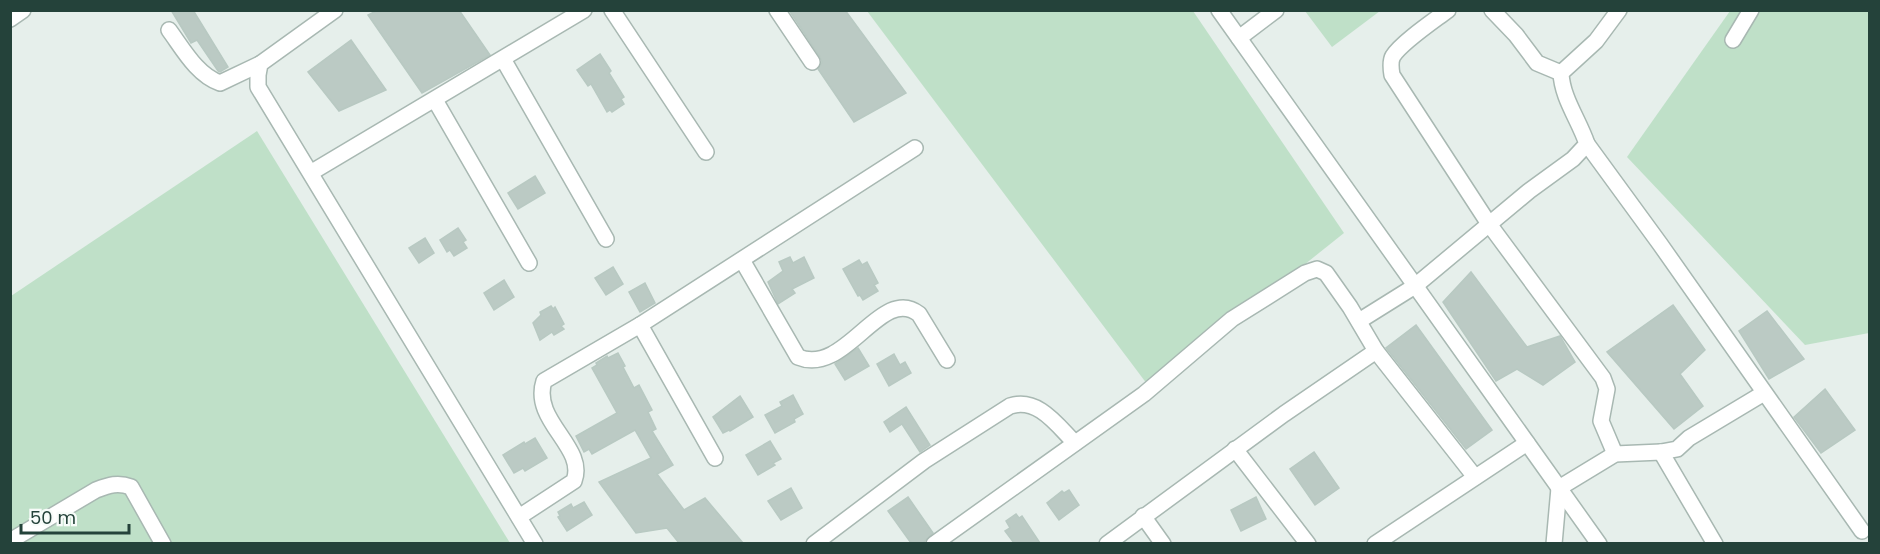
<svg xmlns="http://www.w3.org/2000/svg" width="1880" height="554" font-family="Poppins,sans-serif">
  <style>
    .green { fill: #bfe0c8 }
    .building { fill: #bbcac4; stroke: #b8c9c2; stroke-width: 1.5 }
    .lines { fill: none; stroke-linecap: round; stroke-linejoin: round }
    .minor-casing { stroke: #a8b8b2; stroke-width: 18 }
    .minor { stroke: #fff; stroke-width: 15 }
  </style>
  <rect width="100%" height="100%" fill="#e6efeb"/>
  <g class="green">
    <path d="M 867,11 L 1193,11 L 1344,233 L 1150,388 Z"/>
    <path d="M 1305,11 L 1380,11 L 1332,47 Z"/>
    <path d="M 1730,11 L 1869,11 L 1869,333 L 1805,345 L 1627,157 Z"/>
    <path d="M 257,131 L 510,543 L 11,544 L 11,296 Z"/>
  </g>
  <g class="building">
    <path d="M 171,10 L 193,10 L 228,67 L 220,72 L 218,71 L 197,40 L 191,43 Z"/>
    <path d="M 378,10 L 459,10 L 490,55 L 422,93 L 368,15 Z"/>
    <path d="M 789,10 L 845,10 L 906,93 L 854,122 L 818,69 L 822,62 L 820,57 Z"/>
    <path d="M 351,40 L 386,90 L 339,111 L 308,72 Z"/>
    <path d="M 600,54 L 611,71 L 609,73 L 624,97 L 621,99 L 624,104 L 612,112 L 610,110 L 607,112 L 591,84 L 588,86 L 577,70 Z"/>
    <path d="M 535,176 L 545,193 L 518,209 L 508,193 Z"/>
    <path d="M 458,228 L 466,240 L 463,242 L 467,248 L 454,256 L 450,250 L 447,252 L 440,240 Z"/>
    <path d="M 425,238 L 434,253 L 419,263 L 409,248 Z"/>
    <path d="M 790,257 L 793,263 L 804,257 L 814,278 L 792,289 L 795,293 L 778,304 L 768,282 L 783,271 L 779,262 Z"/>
    <path d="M 859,260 L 862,265 L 867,262 L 878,283 L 874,285 L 878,291 L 863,300 L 860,295 L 858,296 L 843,269 Z"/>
    <path d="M 613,267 L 623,284 L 606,295 L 595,278 Z"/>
    <path d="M 1471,272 L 1527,347 L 1560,336 L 1575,362 L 1543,385 L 1517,369 L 1496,381 L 1443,302 Z"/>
    <path d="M 504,280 L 514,297 L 494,310 L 484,293 Z"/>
    <path d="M 645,283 L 655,303 L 640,312 L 629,292 Z"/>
    <path d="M 1673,305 L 1705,350 L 1680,374 L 1703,406 L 1674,429 L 1607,352 Z"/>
    <path d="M 551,306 L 553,309 L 555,307 L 564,324 L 561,326 L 564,329 L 554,335 L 552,332 L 540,340 L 533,323 L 541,315 L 540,312 Z"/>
    <path d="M 1767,311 L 1804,359 L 1769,379 L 1739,331 Z"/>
    <path d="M 1416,325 L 1492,430 L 1466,449 L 1386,348 Z"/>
    <path d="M 858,348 L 869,366 L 845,380 L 835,364 Z"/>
    <path d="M 618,353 L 625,366 L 623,367 L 634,388 L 639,385 L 652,410 L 648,412 L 656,429 L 652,431 L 673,465 L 657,474 L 684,510 L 705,498 L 743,543 L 679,543 L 667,528 L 636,533 L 599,482 L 651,458 L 635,430 L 592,454 L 589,449 L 584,452 L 576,436 L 617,413 L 592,368 L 597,365 L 596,363 L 607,356 L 608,358 Z"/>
    <path d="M 894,354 L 900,365 L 905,362 L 911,373 L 889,386 L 877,364 Z"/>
    <path d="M 1825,389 L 1855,430 L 1821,453 L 1794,417 Z"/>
    <path d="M 793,395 L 803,414 L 794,419 L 795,422 L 775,433 L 765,415 L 782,406 L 780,402 Z"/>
    <path d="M 740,396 L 753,417 L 730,431 L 729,430 L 723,433 L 713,417 Z"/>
    <path d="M 906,407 L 930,445 L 920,452 L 902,424 L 890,432 L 884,422 Z"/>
    <path d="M 535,438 L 547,458 L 525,471 L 523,468 L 514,473 L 503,455 L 524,442 L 525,444 Z"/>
    <path d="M 770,441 L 781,459 L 773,463 L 775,465 L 758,475 L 746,455 Z"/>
    <path d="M 1314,452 L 1339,488 L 1315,505 L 1290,469 Z"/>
    <path d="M 791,488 L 802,508 L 781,520 L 768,501 Z"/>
    <path d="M 1069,490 L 1079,505 L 1059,520 L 1047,503 L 1062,491 L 1064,493 Z"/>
    <path d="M 908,497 L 933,533 L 923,543 L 911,543 L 888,511 Z"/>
    <path d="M 1256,497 L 1266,519 L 1241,531 L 1231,510 Z"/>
    <path d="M 584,502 L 592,515 L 567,531 L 558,517 L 560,516 L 558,512 L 571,504 L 573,508 Z"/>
    <path d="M 1016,514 L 1019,518 L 1022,516 L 1040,543 L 1014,543 L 1005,531 L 1010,528 L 1006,521 Z"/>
  </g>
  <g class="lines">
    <g class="minor-casing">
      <g id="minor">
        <path d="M 335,10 L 260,64 L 258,75 L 258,87 L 535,544"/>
        <path d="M 612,10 L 706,152"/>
        <path d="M 777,10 L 812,62"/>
        <path d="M 1219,10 L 1599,544"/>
        <path d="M 1448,10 C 1435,20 1402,42 1393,56 C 1390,61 1391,69 1392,75 L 1489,224 L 1603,378 L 1607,389 L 1601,421 L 1615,454"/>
        <path d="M 1492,10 L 1516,35 L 1537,63 L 1561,73"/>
        <path d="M 10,19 L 23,10"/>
        <path d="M 169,30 C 183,49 197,75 220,83 L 260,64"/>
        <path d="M 1239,38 L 1276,10"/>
        <path d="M 1733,40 L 1751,10"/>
        <path d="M 503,59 L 606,239"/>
        <path d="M 435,100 L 529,263"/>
        <path d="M 1587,144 L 1660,244 L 1862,531"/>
        <path d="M 312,172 L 584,10"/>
        <path d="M 742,260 L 798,357 C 846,377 881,284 919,314 L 947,360"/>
        <path d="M 1359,321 L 1415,286 L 1529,191 L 1573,159 L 1587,144 C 1579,120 1562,98 1561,73 L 1596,41 L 1619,10"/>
        <path d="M 640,325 L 715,458"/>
        <path d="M 1376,351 L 1475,477"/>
        <path d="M 1235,449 L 1308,544"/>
        <path d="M 1661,452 L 1715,544"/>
        <path d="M 1143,516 L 1163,544"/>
        <path d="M 519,517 L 574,481 C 587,447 531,421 544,381 L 640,325 L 915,148"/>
        <path d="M 10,541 L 96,490 C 109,485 118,482 131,487 L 163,544"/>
        <path d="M 814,544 L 924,461 L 1010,406 C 1038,397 1057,425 1075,443"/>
        <path d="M 934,544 L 1144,394 L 1232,319 L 1305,273 L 1317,269 L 1326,273 L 1350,307 L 1376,351 L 1284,414 L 1107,544"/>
        <path d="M 1375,544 L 1527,443"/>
        <path d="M 1554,544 L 1559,488 L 1615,454 L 1661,452 L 1677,449 L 1689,438 L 1764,393"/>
      </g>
    </g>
    <use href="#minor" class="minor"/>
  </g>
  <rect width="1880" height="554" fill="none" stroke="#24423a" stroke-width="24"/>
  <path d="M21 524v9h108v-9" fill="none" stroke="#24423a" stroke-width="3"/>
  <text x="30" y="524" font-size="18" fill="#24423a" stroke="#f7fbf9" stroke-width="4.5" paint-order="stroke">50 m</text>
</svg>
